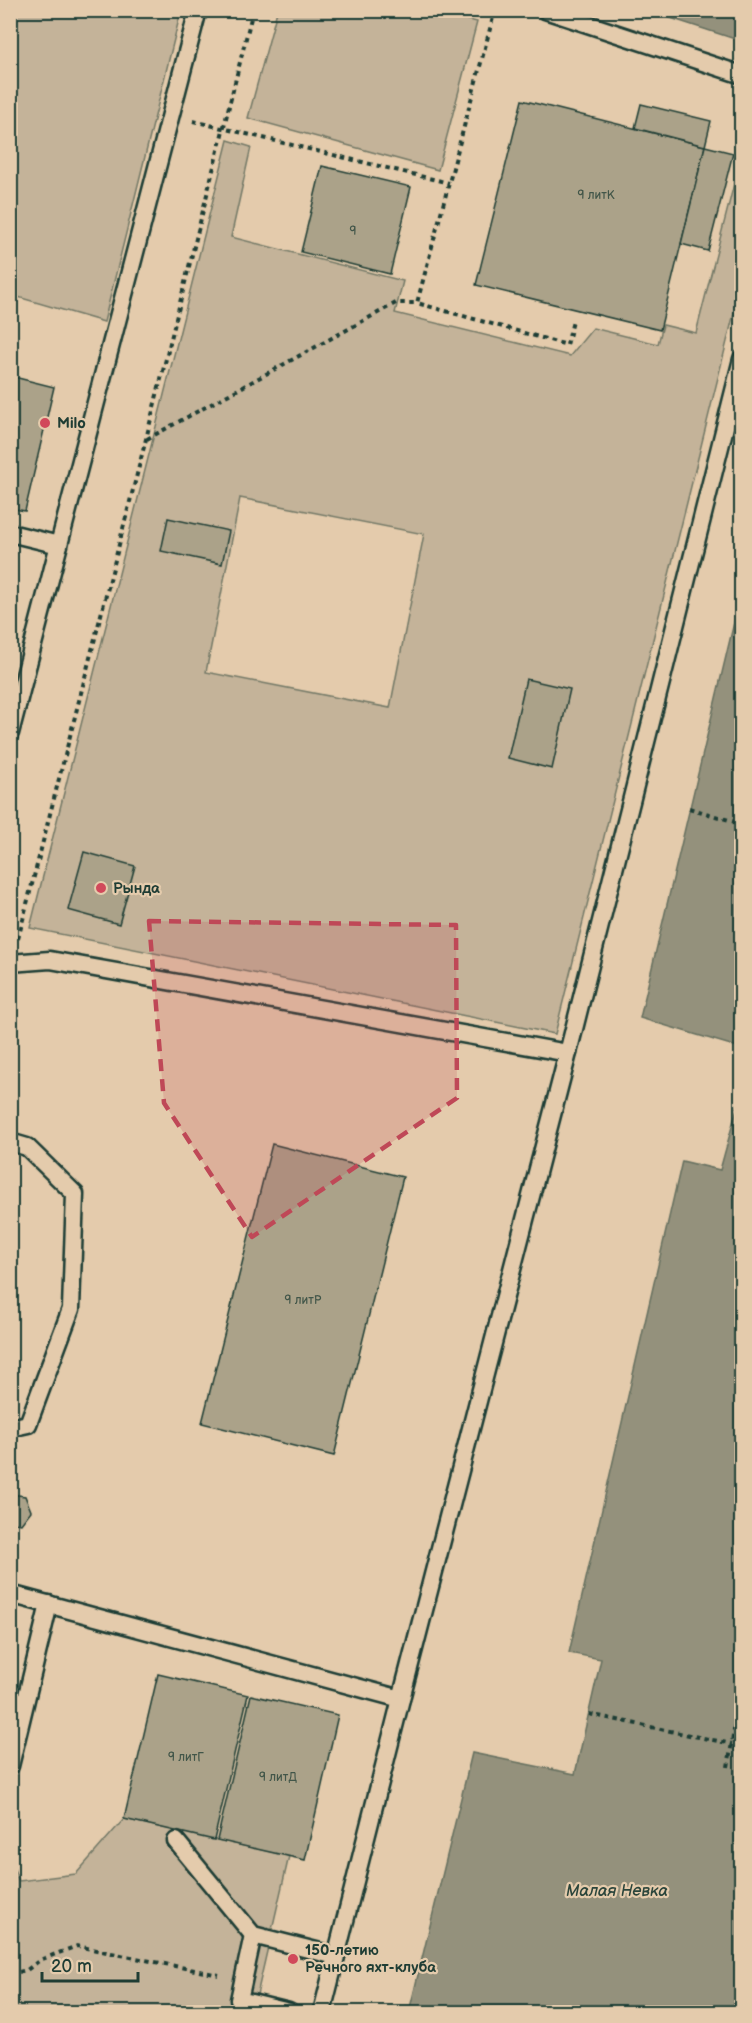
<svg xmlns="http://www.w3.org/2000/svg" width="752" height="2023" font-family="'Balsamiq Sans',sans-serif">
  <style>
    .green { fill: #c4b399; stroke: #727866; stroke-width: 1.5; fill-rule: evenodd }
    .water { fill: #94917b; stroke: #656f5f; stroke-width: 1.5 }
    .building { fill: #aba289; stroke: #1f3d34; stroke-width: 1.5 }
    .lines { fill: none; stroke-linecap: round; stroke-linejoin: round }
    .lane-casing { stroke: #1f3d34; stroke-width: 21 }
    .path { stroke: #1f3d34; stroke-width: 4; stroke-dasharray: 4.5 4.5; stroke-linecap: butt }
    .lane { stroke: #e4cbac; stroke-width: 16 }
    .marked { fill: #bf4857; fill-opacity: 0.2; stroke: #bf4857; stroke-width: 4.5; stroke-dasharray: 12 8; stroke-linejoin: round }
    .poi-dot { fill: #d1495b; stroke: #e4cbac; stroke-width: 2 }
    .labels { text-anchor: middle; stroke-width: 4.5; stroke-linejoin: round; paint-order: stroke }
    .number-label { font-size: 12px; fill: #425649 }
    .poi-label { font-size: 15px; font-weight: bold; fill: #1f3d34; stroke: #e4cbac; text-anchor: start }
    .water-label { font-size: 16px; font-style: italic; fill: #2b453b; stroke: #e4cbac }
  </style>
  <rect width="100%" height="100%" fill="#e4cbac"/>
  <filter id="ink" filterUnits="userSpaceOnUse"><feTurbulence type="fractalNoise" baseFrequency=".0167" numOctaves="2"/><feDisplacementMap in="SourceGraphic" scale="12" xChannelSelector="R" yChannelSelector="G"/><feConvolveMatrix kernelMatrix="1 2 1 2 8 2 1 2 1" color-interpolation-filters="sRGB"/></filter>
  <g filter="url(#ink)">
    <g class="green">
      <path d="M 10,11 L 181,11 L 104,322 L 11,295 Z"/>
      <path d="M 277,11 L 434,11 L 477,22 L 438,170 L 248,118 Z"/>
      <path d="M 228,140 L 251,147 L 231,237 L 403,281 L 395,313 L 570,356 L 593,328 L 658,344 L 663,325 L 696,333 L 736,176 L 741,178 L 741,285 L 555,1034 L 30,928 ZM 240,498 L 424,534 L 390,708 L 206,672 Z"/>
      <path d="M 124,1819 L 289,1856 L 253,2012 L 11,2012 L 10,1860 L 19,1881 L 76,1874 Z"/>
    </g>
    <g class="water">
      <path d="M 649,11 L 741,11 L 741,41 Z"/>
      <path d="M 741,593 L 742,1048 L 741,1048 L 640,1018 Z"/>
      <path d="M 741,1094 L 741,2012 L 409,2012 L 472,1753 L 575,1774 L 601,1659 L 569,1653 L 682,1161 L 720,1170 Z"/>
    </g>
    <g class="building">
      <path d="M 522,100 L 705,146 L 660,330 L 476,285 Z"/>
      <path d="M 641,104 L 711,121 L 705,146 L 635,128 Z"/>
      <path d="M 705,146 L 733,153 L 708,251 L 681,244 Z"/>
      <path d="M 322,166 L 411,187 L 390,274 L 301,252 Z"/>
      <path d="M 10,376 L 54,387 L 25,511 L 10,508 Z"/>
      <path d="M 168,518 L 229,531 L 222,564 L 161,551 Z"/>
      <path d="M 526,679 L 570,689 L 552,769 L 508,758 Z"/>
      <path d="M 84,852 L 135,866 L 119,924 L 68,910 Z"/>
      <path d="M 272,1144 L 403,1177 L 334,1456 L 202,1423 Z"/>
      <path d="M 10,1494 L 25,1496 L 31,1511 L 21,1524 L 10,1522 Z"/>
      <path d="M 10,1635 L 17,1637 L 10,1666 Z"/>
      <path d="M 158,1674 L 248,1695 L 214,1840 L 124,1819 Z"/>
      <path d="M 251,1695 L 338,1715 L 305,1860 L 217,1840 Z"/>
    </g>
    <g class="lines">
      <g class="lane-casing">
        <g id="lane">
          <path d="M 545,10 L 742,75"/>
          <path d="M 10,533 L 59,545"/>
          <path d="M 10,733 L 198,10"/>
          <path d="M 10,963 L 50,960 L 568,1053 L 742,359"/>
          <path d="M 10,1142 L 27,1147 L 75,1194 L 71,1309 L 28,1424 L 10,1428"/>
          <path d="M 10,1594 L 401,1699 L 568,1053"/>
          <path d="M 10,1766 L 49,1604"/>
          <path d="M 176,1841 L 253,1935 L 336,1956"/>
          <path d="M 253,1935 L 239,2000 L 289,2012"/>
          <path d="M 322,2012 L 401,1699"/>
        </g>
      </g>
      <g class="path">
        <path d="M 495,10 L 417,303 L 567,345 L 573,321"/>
        <path d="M 193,121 L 449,183"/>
        <path d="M 147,439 L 396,303 L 417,303"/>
        <path d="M 689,808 L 742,824"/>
        <path d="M 18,939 L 146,439 L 253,10"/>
        <path d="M 589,1714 L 732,1744"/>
        <path d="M 728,1767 L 735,1724"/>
        <path d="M 10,1974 L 27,1970 L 40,1960 L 77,1946 L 219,1975"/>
      </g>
      <use href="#lane" class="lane"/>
    </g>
  </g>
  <path class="marked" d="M 149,921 L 456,925 L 457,1098 L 252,1237 L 164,1103 Z"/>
  <g class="poi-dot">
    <circle cx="45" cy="423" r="6"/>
    <circle cx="101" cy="888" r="6"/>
    <circle cx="293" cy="1959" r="6"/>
  </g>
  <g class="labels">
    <g class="number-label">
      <text x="596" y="199">9 литК</text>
      <text x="353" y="235">9</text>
      <text x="303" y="1304">9 литР</text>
      <text x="186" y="1761">9 литГ</text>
      <text x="278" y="1781">9 литД</text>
    </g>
    <g class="poi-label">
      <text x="57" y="428">Milo</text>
      <text x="113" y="893">Рында</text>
      <text x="305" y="1955">150-летию<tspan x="305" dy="17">Речного яхт-клуба</tspan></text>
    </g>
    <g class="water-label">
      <text x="617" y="1896">Малая Невка</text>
    </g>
  </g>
  <rect width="752" height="2023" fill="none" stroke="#e4cbac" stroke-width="36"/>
  <rect x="18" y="18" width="716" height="1987" fill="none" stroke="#1f3d34" stroke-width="2" filter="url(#ink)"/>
  <path d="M42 1972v9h96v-9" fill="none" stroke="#1f3d34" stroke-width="3"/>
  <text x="51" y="1972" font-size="18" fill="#1f3d34" stroke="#e4cbac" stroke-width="4.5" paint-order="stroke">20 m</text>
</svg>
